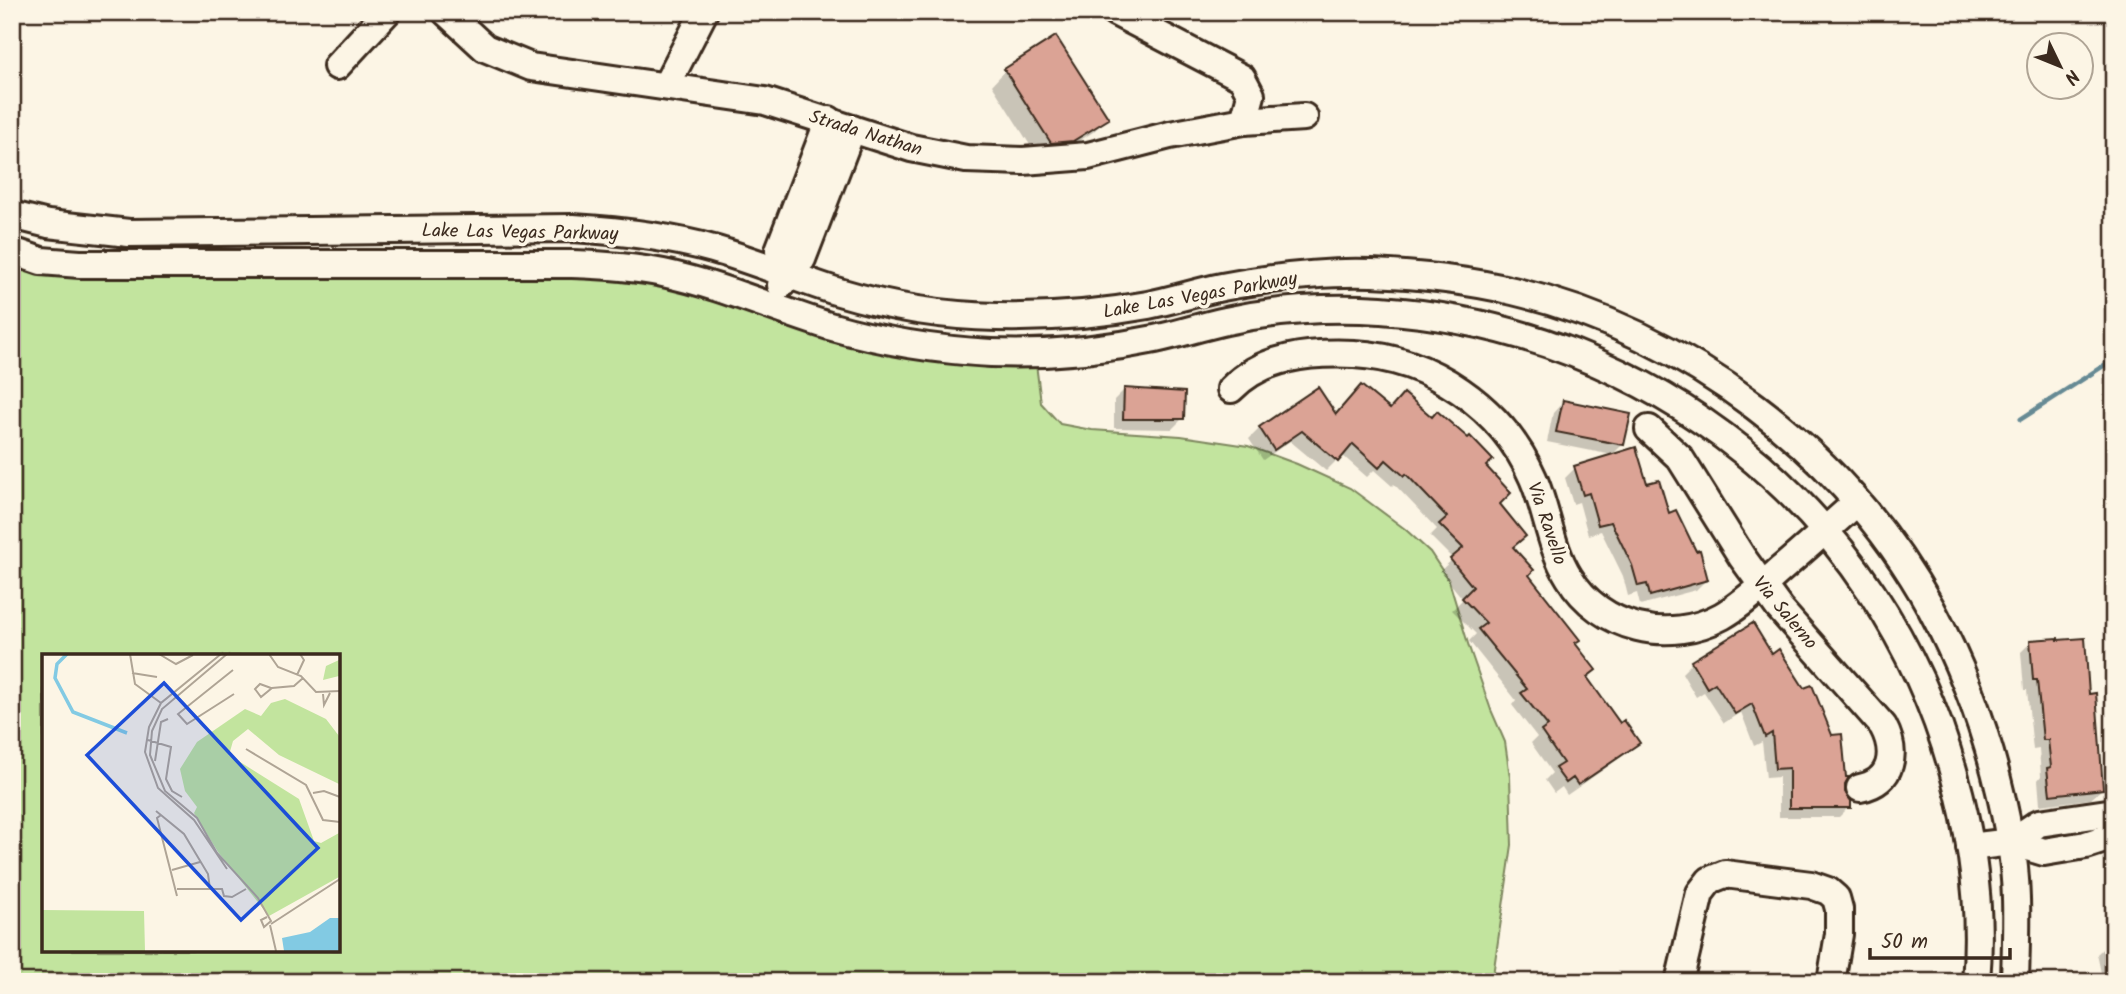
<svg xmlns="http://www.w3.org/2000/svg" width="2126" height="994" font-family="Kalam,sans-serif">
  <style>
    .green { fill: #c2e49e; stroke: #7e875e; stroke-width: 2; fill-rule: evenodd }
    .shadow { fill: #0003 }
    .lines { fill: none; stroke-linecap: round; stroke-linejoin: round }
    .stream { stroke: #668a94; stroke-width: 5 }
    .building { fill: #dba395; stroke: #3b2a1e; stroke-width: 2 }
    .minor-casing { stroke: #3b2a1e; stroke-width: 32 }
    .minor { stroke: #fcf5e5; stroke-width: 26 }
    .labels { text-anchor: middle; stroke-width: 7; stroke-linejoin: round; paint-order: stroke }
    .street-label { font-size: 19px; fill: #3b2a1e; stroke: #fcf5e5 }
    .inset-river { fill: none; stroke: #82cae3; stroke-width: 3.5 }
    .inset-road { fill: none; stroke: #afa495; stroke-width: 2 }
    .view { fill: #1d4ed8; fill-opacity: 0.15; stroke: #1d4ed8; stroke-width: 3.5 }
    .inset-edge { fill: none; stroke: #3b2a1e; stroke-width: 3.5 }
  </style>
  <rect width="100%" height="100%" fill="#fcf5e5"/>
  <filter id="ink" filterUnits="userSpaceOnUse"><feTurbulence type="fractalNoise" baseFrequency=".0143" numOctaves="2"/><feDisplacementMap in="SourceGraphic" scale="14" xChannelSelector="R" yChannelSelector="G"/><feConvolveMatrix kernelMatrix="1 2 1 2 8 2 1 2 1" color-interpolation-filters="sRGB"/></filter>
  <g filter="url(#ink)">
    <path class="green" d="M 12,259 L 81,274 L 125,277 L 572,276 L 616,279 L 660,285 L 702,296 L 830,339 L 1036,364 L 1041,403 L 1060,424 L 1092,430 L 1181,436 L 1248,446 L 1297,464 L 1350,488 L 1405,529 L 1430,552 L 1449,581 L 1469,647 L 1491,710 L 1505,742 L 1510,777 L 1512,845 L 1492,982 L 1222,982 L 1184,978 L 1169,982 L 12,982 ZM 44,656 L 338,656 L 338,950 L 44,950 Z"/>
    <g class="shadow">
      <path d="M 1005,71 L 1106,119 L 1093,132 L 1058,155 L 1037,156 L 992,85 Z"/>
      <path d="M 1124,390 L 1183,418 L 1172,429 L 1114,428 L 1114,400 Z"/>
      <path d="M 1563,402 L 1622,445 L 1612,455 L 1547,442 L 1553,413 Z"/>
      <path d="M 1389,411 L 1483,467 L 1511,548 L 1573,644 L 1586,678 L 1619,726 L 1638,743 L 1627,753 L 1567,795 L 1562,787 L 1554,793 L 1545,780 L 1552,773 L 1531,743 L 1537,737 L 1512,705 L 1516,700 L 1469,641 L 1476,634 L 1452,610 L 1463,599 L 1440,571 L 1453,559 L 1430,536 L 1437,529 L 1394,484 L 1392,486 L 1374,470 L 1367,477 L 1342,455 L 1326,471 L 1290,441 L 1263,460 L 1249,439 L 1260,428 L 1335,415 Z"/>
      <path d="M 1575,468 L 1645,485 L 1667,516 L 1706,580 L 1696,590 L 1640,605 L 1637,593 L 1628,596 L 1623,576 L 1601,531 L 1588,535 L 1579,502 L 1573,504 L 1565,478 Z"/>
      <path d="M 1752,625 L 1843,792 L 1849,807 L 1839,817 L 1779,817 L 1779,777 L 1766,778 L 1762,742 L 1754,746 L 1741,712 L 1724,723 L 1704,692 L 1696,697 L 1682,673 L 1692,663 Z"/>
      <path d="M 2031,642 L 2102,789 L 2091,799 L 2040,805 L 2038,780 L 2041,776 L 2039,749 L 2033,750 L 2027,690 L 2024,690 L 2021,652 Z"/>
      <path d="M 2114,943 L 2114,982 L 2103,982 L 2097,954 L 2108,944 Z"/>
    </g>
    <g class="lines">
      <path class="stream" d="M 2021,419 L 2114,359"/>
    </g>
    <g class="building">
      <path d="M 1056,36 L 1109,119 L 1073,141 L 1051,143 L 1004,69 Z"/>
      <path d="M 1361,385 L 1390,409 L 1404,393 L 1432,417 L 1437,411 L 1468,438 L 1470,436 L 1493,460 L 1486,466 L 1511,493 L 1500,504 L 1526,536 L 1513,547 L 1534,570 L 1529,575 L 1580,640 L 1575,643 L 1596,670 L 1587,677 L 1620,723 L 1624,720 L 1640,743 L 1578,785 L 1573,778 L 1566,783 L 1555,768 L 1563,763 L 1541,731 L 1548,726 L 1521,693 L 1527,689 L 1478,629 L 1486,623 L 1462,598 L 1473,587 L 1450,559 L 1463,548 L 1439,524 L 1447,517 L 1406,474 L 1404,476 L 1386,460 L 1379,468 L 1353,444 L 1338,462 L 1302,431 L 1274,450 L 1259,427 L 1318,387 L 1336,414 Z"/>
      <path d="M 1124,388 L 1185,392 L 1184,419 L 1123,419 Z"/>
      <path d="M 1563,400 L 1631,414 L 1624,445 L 1556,432 Z"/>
      <path d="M 1636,447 L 1647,483 L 1659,480 L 1669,513 L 1676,510 L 1696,551 L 1700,550 L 1708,580 L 1650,596 L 1647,584 L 1638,586 L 1632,565 L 1611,522 L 1598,525 L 1589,493 L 1583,495 L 1574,466 Z"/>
      <path d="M 1753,623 L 1772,654 L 1779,649 L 1804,688 L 1812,685 L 1832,735 L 1842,734 L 1846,777 L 1849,777 L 1845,784 L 1845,792 L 1851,801 L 1851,808 L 1789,808 L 1789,768 L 1775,769 L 1772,733 L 1765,737 L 1752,704 L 1735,714 L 1715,683 L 1707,688 L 1691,661 Z"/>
      <path d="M 2058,638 L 2058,640 L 2085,638 L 2089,694 L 2096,693 L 2103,789 L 2050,795 L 2047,768 L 2051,767 L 2048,740 L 2043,740 L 2037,680 L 2033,680 L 2030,640 Z"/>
    </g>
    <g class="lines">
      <g class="minor-casing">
        <g id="minor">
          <path d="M 446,12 L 485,48 L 531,67 L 765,101 L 911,148 L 966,159 L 1023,161 L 1088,156 L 1170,135 L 1244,121 L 1304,117"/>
          <path d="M 1115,12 L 1242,78 L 1251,95 L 1244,121"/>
          <path d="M 337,66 L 387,12"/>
          <path d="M 666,86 L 704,12"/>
          <path d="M 12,215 L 48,224 L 129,233 L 573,228 C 621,231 667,236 713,249 C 756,261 797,279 839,292 C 889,307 945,316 997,317 C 1048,318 1099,314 1148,305 C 1173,300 1197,292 1222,287 C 1271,278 1322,271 1372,273 C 1419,275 1467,280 1513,291 C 1687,333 1845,451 1931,608 C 1970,681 1996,759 2010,840 C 2019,886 2016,935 2015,982"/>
          <path d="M 12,251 L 41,261 L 80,264 L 572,264 C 603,265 633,267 663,273 C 720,285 774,309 829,326 C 881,341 937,350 991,353 C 1045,355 1102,350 1155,339 C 1179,334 1202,326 1226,321 C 1276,310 1331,307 1381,310 C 1652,329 1882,511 1954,774 C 1973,841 1982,912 1976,982"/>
          <path d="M 785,273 L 779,250 L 829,120"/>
          <path d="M 781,285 L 785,273 L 802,259 L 852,129"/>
          <path d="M 1231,389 C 1263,356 1310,352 1354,354 C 1430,358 1502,407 1533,478 C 1547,510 1550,547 1569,577 C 1600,629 1669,645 1722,616 C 1743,604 1762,586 1780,570 C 1806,548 1831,525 1856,503"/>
          <path d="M 1649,429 L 1680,458 L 1742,557 L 1779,608 L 1883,726 C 1897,752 1893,782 1860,788"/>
          <path d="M 2011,842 L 2039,823 L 2114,812"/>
          <path d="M 1970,847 L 2011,842 L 2044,852 L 2086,845 L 2114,836"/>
          <path d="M 1679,982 L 1700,893 L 1710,880 L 1725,874 L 1811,885 L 1828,891 L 1836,898 L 1839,909 L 1839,934 L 1831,982"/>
        </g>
      </g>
      <use href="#minor" class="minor"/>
    </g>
  </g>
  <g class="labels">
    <g class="street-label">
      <text transform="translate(866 132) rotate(17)" y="7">Strada Nathan</text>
      <text transform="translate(520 231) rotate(1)" y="7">Lake Las Vegas Parkway</text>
      <text transform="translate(1200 294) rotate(-10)" y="7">Lake Las Vegas Parkway</text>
      <text transform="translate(1548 523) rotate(71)" y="7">Via Ravello</text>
      <text transform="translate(1786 612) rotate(50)" y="7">Via Salerno</text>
    </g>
  </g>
  <g transform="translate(42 654)">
    <rect width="298" height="298" fill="#fcf5e5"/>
    <path d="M 297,6 L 297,22 L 281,26 L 284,12 ZM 243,45 L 284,65 L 297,82 L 297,130 L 237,101 L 206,75 L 191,87 L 187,101 L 257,145 L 272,187 L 279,189 L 297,179 L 297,223 L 227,262 L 176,198 L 152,159 L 155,153 L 143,137 L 138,115 L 155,88 L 203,55 L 219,62 L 229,49 ZM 0,256 L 102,257 L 103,297 L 0,297 Z" fill="#c2e49e"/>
    <path d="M 288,264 L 297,264 L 297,297 L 242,297 L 240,284 L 268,278 Z" fill="#82cae3"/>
    <path class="inset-river" d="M 25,0 L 15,10 L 13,24 L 31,58 L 85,79"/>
    <path class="inset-road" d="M 88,0 L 93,30 L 119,49M 117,0 L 134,10 L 151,1M 179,0 L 119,49 L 107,73 L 103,98 L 116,134 L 152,166 L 185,215M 185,0 L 120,55 L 110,77 L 108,101 L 123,137 L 155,164 L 175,199 L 216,244 L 229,267 L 222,273 L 219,266 L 225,263M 227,0 L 236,13 L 259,22 L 274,38 L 298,37M 191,16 L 136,60 L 145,70 L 192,40M 90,19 L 115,23M 255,21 L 262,6 L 258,0M 229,34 L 218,30 L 213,35 L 219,43 L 230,34 L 252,32 L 261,24M 281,40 L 282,51 L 288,39M 106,86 L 129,93 L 124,125 L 130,137 L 140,143M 204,95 L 264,131 L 281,166 L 298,168M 113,107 L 119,68 L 126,65M 271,139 L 282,137 L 298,143M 114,157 L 142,180 L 166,220 L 168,235M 119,161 L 115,164 L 135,242M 130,216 L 158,208M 135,235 L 180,235 L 182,242 L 190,243 L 204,235M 229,270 L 298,225M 228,271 L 234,297"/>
    <path class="view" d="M 122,29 L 276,194 L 199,266 L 45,101 Z"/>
    <rect width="298" height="298" class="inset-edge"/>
  </g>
  <rect width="2126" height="994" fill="none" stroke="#fcf5e5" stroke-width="42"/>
  <rect x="21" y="21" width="2084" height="952" fill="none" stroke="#3b2a1e" stroke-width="2.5" filter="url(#ink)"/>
  <g transform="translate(2060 66) rotate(133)"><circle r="33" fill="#fcf5e5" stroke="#afa495" stroke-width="2"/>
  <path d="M0-5L12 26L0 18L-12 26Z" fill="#3b2a1e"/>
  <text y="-10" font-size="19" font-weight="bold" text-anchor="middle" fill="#3b2a1e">N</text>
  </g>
  <path d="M1870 948v10h140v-10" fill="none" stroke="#3b2a1e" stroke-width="3.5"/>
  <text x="1881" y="948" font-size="21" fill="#3b2a1e" stroke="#fcf5e5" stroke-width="5" paint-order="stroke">50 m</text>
</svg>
